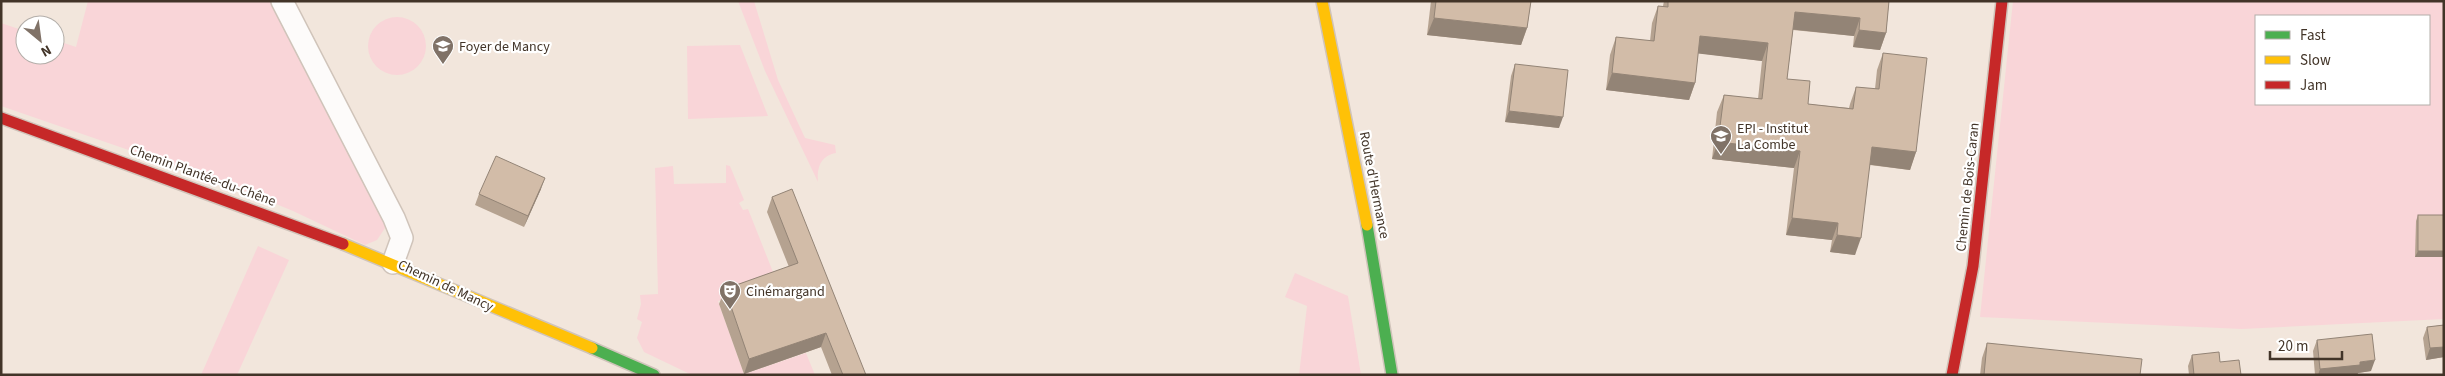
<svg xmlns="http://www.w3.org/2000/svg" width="2445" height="376" font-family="'Source Sans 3',sans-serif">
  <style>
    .green { fill: #f9d5d8; fill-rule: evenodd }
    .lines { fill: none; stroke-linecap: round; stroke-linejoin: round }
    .street-casing { stroke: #d0c4ba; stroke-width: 24 }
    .fast-casing { stroke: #d0c4ba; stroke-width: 14 }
    .slow-casing { stroke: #d0c4ba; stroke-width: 14 }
    .jam-casing { stroke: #d0c4ba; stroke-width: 14 }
    .street { stroke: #fdfbfa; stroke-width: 21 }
    .fast { stroke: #4caf50; stroke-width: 11 }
    .slow { stroke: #ffc107; stroke-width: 11 }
    .jam { stroke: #c62828; stroke-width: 11 }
    .wall { fill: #b5a290 }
    .shaded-wall { fill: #938476 }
    .building { fill: #d2bca8; stroke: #938476 }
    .labels { text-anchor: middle; stroke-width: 4.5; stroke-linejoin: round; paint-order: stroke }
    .poi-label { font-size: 14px; fill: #423428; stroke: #fff; text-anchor: start }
    .street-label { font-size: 14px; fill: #423428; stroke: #fff }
  </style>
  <rect width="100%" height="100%" fill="#f2e6dc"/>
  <g class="green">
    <path d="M 88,1 L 272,1 L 387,225 L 377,240 L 365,245 L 293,211 L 233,186 L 1,106 L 1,23 L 25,31 L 25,55 L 55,55 L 55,40 L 76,47 Z"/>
    <path d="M 738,1 L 754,1 L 778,80 L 805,138 L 835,145 L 836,153 C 820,156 817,168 818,182 L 765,71 Z"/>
    <path d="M 2013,1 L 2444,1 L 2444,319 L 2242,329 L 1980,317 ZM 2256,16 L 2429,16 L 2429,104 L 2256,104 Z"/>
    <circle cx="397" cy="46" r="29"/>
    <path d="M 740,45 L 768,116 L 688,119 L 687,46 Z"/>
    <path d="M 726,165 L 730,166 L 744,200 L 739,203 L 743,210 L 748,209 L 775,277 L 721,296 L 722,300 L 718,301 L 744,374 L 806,353 L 815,375 L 692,375 L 644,352 L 637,338 L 642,322 L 637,319 L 641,304 L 640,295 L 658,294 L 655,168 L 673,166 L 674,184 L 726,183 Z"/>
    <path d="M 258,246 L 289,260 L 237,375 L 201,375 Z"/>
    <path d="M 1295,273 L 1348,296 L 1361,375 L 1299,375 L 1307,306 L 1285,297 Z"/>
  </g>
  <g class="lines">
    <g class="street-casing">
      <path id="street" d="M 282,1 L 394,218 L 402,238 L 393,263"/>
    </g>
    <g class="fast-casing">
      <g id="fast">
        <path d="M 1367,225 L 1392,375"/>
        <path d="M 592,348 L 654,375"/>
      </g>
    </g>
    <g class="slow-casing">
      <g id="slow">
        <path d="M 1322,1 L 1367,225"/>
        <path d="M 343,244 L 592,348"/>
      </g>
    </g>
    <g class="jam-casing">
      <g id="jam">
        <path d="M 1,118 L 343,244"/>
        <path d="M 1952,375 L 1973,266 L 2002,1"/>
      </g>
    </g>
    <use href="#street" class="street"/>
    <use href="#fast" class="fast"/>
    <use href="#slow" class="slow"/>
    <use href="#jam" class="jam"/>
  </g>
  <g class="wall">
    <path d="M 1431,1 L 1531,1 L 1527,28 L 1521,45 L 1427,35 Z"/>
    <path d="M 1664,1 L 1889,1 L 1886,33 L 1880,50 L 1853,47 L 1854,36 L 1793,30 L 1787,79 L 1808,104 L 1849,108 L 1850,104 L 1856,87 L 1875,89 L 1877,70 L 1883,53 L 1916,152 L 1910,170 L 1870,165 L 1855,255 L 1830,252 L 1832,240 L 1786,235 L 1794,168 L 1712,159 L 1717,112 L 1724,95 L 1758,99 L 1762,61 L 1698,53 L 1695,83 L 1689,100 L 1606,90 L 1610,55 L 1616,37 L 1650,41 L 1652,23 L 1658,6 L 1663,6 Z"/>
    <path d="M 1515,64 L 1559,128 L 1505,122 L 1511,76 Z"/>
    <path d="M 541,189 L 524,227 L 475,205 L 479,194 Z"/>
    <path d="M 772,197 L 866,375 L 832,375 L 821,347 L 744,374 L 719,304 L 725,289 L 789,267 L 767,212 Z"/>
    <path d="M 2418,215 L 2444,215 L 2444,257 L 2415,257 L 2416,221 Z"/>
    <path d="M 2444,325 L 2444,357 L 2426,360 L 2423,338 L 2427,327 Z"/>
    <path d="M 2317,340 L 2371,371 L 2358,373 L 2357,375 L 2315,375 L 2313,351 Z"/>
    <path d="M 1987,343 L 2140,375 L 1980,375 L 1982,358 Z"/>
    <path d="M 2192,355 L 2220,362 L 2241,375 L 2189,375 L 2188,366 Z"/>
  </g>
  <g class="shaded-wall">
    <path d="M 1795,12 L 1860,18 L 1854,36 L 1788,29 Z"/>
    <path d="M 1434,18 L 1527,28 L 1521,45 L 1427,35 Z"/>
    <path d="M 1859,30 L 1886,33 L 1880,50 L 1853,47 Z"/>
    <path d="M 1700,36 L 1768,43 L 1762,61 L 1694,53 Z"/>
    <path d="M 1612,73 L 1695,83 L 1689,100 L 1606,90 Z"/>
    <path d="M 1509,111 L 1563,117 L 1559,128 L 1505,122 Z"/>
    <path d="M 1718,142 L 1800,151 L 1794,168 L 1712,159 Z"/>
    <path d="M 1872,147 L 1916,152 L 1910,170 L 1865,164 Z"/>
    <path d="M 545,178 L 541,189 L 524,227 L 528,216 Z"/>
    <path d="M 1792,218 L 1838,223 L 1832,240 L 1786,235 Z"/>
    <path d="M 1837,235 L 1861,238 L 1855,255 L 1830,252 Z"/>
    <path d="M 2418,251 L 2444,251 L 2444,257 L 2415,257 Z"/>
    <path d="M 826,333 L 821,347 L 744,374 L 749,359 Z"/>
    <path d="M 2444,347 L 2444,357 L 2426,360 L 2430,348 Z"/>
    <path d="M 2375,360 L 2371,371 L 2358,373 L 2357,375 L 2318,375 L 2320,369 L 2360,362 Z"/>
  </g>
  <g class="building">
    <path d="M 1436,1 L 1531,1 L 1527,28 L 1434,18 Z"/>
    <path d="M 1668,1 L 1889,1 L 1886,33 L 1859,30 L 1860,18 L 1795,12 L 1787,79 L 1810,81 L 1808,104 L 1853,109 L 1856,87 L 1879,89 L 1883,53 L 1927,58 L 1916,152 L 1872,147 L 1861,238 L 1837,235 L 1838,223 L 1792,218 L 1800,151 L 1718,142 L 1724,95 L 1762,99 L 1768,43 L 1700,36 L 1695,83 L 1612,73 L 1616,37 L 1654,41 L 1658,6 L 1668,7 Z"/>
    <path d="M 1515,64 L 1568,70 L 1563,117 L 1509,111 Z"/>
    <path d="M 496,156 L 545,178 L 528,216 L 479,194 Z"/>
    <path d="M 792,189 L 866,375 L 843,375 L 826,333 L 749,359 L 725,289 L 798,263 L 772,197 Z"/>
    <rect x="2418" y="215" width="26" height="36"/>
    <path d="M 2444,325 L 2444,347 L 2430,348 L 2427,327 Z"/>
    <path d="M 2372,334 L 2375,360 L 2360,362 L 2360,365 L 2320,369 L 2317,340 Z"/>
    <path d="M 1987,343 L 2142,359 L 2140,375 L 1984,375 Z"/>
    <path d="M 2219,352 L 2220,362 L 2239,360 L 2241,375 L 2194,375 L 2192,355 Z"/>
  </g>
  <defs>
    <g id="school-pin" transform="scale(1.125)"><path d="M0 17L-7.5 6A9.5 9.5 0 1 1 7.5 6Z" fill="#807267" stroke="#fff"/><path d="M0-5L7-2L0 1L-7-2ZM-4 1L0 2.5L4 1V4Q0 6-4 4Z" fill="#fff"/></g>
    <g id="theatre-pin" transform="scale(1.125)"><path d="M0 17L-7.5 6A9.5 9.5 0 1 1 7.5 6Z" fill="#807267" stroke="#fff"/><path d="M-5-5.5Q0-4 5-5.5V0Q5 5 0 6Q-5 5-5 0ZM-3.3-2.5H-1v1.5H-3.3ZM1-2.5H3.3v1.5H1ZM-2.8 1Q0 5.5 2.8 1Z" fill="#fff"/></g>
  </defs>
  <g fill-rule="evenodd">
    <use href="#school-pin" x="443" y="46"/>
    <use href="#school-pin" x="1721" y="136"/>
    <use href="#theatre-pin" x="730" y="291"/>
  </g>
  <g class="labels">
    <g class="poi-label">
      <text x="459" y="51">Foyer de Mancy</text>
      <text x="1737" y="133">EPI - Institut<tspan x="1737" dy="16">La Combe</tspan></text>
      <text x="746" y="296">Cinémargand</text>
    </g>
    <g class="street-label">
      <text transform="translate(203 175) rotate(20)" y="5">Chemin Plantée-du-Chêne</text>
      <text transform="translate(1375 185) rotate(79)" y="5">Route d'Hermance</text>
      <text transform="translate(1967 187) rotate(-84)" y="5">Chemin de Bois-Caran</text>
      <text transform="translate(446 285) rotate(25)" y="5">Chemin de Mancy</text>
    </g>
  </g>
  <rect width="2445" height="376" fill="none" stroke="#423428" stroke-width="5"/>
  <rect x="2255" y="15" width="175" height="90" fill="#ffffff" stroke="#b3aea9"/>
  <rect x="2265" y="31" width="25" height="8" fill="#4caf50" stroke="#b3aea9"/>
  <text x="2300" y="40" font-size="15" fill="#423428">Fast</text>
  <rect x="2265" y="56" width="25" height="8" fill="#ffc107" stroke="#b3aea9"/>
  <text x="2300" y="65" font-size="15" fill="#423428">Slow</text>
  <rect x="2265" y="81" width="25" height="8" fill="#c62828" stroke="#b3aea9"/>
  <text x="2300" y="90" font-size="15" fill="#423428">Jam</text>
  <g transform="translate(40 40) rotate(151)"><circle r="24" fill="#ffffff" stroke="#b3aea9"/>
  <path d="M0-4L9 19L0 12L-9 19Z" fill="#807267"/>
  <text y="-8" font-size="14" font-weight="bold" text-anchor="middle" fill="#423428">N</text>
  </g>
  <path d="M2270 351v8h72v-8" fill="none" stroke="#423428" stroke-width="2.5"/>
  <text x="2278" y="351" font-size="15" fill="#423428" stroke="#ffffff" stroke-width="4" paint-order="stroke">20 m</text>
</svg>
